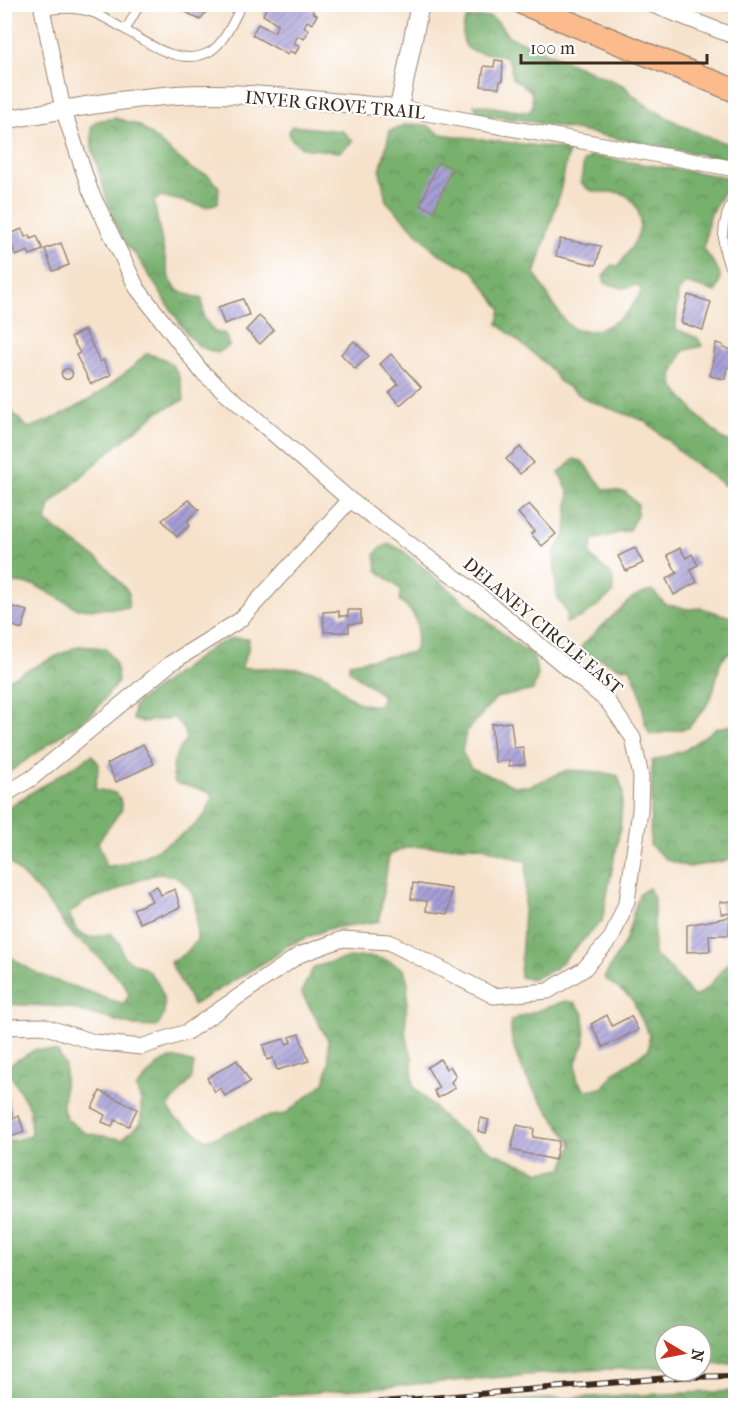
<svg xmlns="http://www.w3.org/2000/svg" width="740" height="1410" font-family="'IM FELL French Canon',serif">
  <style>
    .forest { fill: url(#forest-crowns); stroke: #5a6d46; stroke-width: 1.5 }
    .building { fill: url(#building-hatch) }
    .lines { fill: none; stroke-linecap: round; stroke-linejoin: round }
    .service-casing { stroke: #988674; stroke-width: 10 }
    .minor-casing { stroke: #988674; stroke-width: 17 }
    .tertiary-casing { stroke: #988674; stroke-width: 20 }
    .primary-casing { stroke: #988674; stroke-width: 25 }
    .service { stroke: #fff; stroke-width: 8 }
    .minor { stroke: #fff; stroke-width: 15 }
    .tertiary { stroke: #fff; stroke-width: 18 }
    .primary { stroke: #fbbb8c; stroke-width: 22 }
    .rail-casing { stroke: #3b2a1e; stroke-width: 6 }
    .rail { stroke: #fff; stroke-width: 4; stroke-dasharray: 11; stroke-linecap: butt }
    .labels { text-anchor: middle; stroke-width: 4.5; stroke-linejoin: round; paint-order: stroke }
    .street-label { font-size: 18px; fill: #3b2a1e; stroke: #fff }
  </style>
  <defs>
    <pattern id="forest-crowns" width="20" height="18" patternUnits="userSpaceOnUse" patternTransform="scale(1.5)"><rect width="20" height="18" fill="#78b06e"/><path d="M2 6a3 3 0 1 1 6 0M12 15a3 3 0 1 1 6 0" fill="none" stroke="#648f5a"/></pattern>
    <pattern id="building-hatch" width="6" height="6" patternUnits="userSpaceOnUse" patternTransform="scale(1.5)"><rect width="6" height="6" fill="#a69ed6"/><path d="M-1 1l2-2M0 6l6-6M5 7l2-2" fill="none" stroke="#8881ad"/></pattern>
  </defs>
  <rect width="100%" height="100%" fill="#fff"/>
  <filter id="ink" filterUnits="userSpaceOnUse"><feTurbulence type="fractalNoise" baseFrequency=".0167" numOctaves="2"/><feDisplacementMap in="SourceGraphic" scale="12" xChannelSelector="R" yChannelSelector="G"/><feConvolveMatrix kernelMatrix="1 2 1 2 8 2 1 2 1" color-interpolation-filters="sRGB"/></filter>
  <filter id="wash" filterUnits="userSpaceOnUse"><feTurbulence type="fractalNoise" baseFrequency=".008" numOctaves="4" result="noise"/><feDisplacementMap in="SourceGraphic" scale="24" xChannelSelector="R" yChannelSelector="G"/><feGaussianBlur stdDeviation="1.35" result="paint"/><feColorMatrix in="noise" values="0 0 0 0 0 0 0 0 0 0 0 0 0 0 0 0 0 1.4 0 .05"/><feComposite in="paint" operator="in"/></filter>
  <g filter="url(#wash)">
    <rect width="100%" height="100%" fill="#f6e2cb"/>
    <g class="forest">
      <path d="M 490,17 L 498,22 L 508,36 L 625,86 C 638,107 710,141 735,145 L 735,161 L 523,120 L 478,115 L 474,104 L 524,112 L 529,112 L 533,106 L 531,91 L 512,78 L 511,66 L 506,57 C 491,50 464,59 463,37 C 463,30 463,24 467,18 Z"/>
      <path d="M 115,118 L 139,125 L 193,170 L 208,175 L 219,187 L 218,203 L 206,207 L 161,196 L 154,202 L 169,278 L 178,291 L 202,299 L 204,318 L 214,332 L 225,334 L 229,346 L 218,353 L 200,347 L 187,334 L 136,255 L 125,244 L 111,214 L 92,147 L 91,126 L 97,121 Z"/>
      <path d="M 407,124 L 427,125 L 440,134 L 569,150 L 559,196 L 535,274 C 544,288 558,316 570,326 C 586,339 617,324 629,310 C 634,305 638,297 642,290 L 636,285 L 623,288 L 605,283 L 603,276 L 612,265 L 619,266 C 631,247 648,230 636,207 C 633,202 630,196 623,194 C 606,188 593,199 581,182 L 584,161 L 592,156 L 725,177 L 728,184 L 709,217 L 704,249 C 715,267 726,271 716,292 L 686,283 L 678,292 L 676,329 L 698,338 L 702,346 L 683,351 L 672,375 L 674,387 L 699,417 L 723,439 L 735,443 L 735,493 L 686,457 L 645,421 L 587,400 L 559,381 L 548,366 L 498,324 L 501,309 L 473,271 L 436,252 L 386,201 L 380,171 L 390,131 Z"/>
      <path d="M 292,126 L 342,131 L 353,141 L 340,152 L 302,148 L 289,137 L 289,130 Z"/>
      <path d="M 146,354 C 176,358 180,373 184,400 L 158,412 L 105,455 L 50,505 L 46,521 L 105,565 L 129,593 L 128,608 L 78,609 L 35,585 L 5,582 L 5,405 L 28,428 C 72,414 113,387 146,354 Z"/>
      <path d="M 574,459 L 582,461 L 604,489 L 625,492 L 638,505 L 637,515 L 629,530 L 593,540 L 590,554 C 601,573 616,565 613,593 L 584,616 L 566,623 L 567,612 L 558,599 L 555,578 L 554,554 L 566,534 L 569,493 L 559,473 Z"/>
      <path d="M 390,544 L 403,551 L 513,642 L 533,655 L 538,675 L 533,690 L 496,698 L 466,732 L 462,752 L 471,768 L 514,786 L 530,786 L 567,770 L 602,772 L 618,776 L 623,791 L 620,829 L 602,921 L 556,968 L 533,979 L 520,977 L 527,862 L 480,846 L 408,847 L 389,855 L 379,921 L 327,929 L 287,946 L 275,956 L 193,1005 L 170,962 L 185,954 L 197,940 C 196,924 199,899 187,886 C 164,860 134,884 110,893 C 90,899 86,900 69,914 L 77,931 L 91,938 L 111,933 L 120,944 L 123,956 C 130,962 137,964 144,968 C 162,981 173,1011 156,1027 L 134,1026 L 66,1007 L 5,1004 L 5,952 C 31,974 53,980 84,990 C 98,995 110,1001 124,1003 L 129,995 L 125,985 L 90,948 L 75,938 L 43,896 L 5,858 L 5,809 L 92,755 L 99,764 L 95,789 L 115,793 L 120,798 L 122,809 L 98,842 L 105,860 L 104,866 C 130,868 189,835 205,814 C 208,810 210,802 213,797 L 208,791 L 175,783 C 169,767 175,753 186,740 L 183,728 L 174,718 L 142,722 L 133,720 L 134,705 L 214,646 L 233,638 L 249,639 L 248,651 L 241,668 C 263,668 300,666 320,673 C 343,681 344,708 379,705 L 383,696 L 349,670 L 349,663 L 414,652 C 420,628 420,616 399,600 L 401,590 L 377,570 L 375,555 L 380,548 Z"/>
      <path d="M 652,590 L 665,604 L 688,609 L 701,608 L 735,618 L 736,654 L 729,653 L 721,660 L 713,693 L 705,708 L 688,728 L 650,735 L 645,723 L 641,695 L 630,667 L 620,668 L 580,650 L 584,643 L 632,598 Z"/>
      <path d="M 78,646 L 105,648 L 116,664 L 118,682 L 93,713 L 5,775 L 5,681 Z"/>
      <path d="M 735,725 L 735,859 L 689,867 L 667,860 L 650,845 L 652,761 L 685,750 L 716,728 Z"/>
      <path d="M 649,888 L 654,899 L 654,955 L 670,968 L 694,997 C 715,988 717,969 735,957 L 736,1230 L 730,1239 L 736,1249 L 735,1364 L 701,1365 L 701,1335 L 665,1335 L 665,1367 L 589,1370 L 162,1405 L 5,1405 L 5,1142 L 31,1136 L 30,1109 L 6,1067 L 36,1049 L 58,1052 L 65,1067 L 63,1109 L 67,1119 L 85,1133 L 122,1139 L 141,1123 L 141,1101 L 136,1088 C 155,1069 164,1048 194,1064 L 191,1080 L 168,1107 L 174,1117 L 207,1140 L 265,1117 L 285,1114 L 324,1083 L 329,1063 L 328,1040 L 301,992 L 314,967 C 344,957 377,949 404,970 L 408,982 L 405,1031 L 412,1057 L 413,1086 L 449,1123 L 492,1152 L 540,1172 L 563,1168 L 572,1147 L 571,1141 C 547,1109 507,1062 511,1020 L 565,1001 L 575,1003 L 584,1014 L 585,1042 L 576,1062 L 577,1079 L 585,1090 L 602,1088 L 615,1072 L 649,1049 L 649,1035 L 632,999 L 604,978 L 626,940 L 639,894 Z"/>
      <path d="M 735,1391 L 735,1405 L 472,1405 L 539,1399 Z"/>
    </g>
    <g id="blocks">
      <g class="building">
        <path d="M 172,4 L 212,4 L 200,20 Z"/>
        <path d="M 268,4 L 323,4 L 321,8 L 316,5 L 312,12 L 317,15 L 312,24 L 307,21 L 304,27 L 309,30 L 304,39 L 298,36 L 294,43 L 300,46 L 295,54 L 290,51 L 288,55 L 252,35 L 258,24 L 274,32 L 278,24 L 263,15 Z"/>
        <path d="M 715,4 L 736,4 L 736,11 L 729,11 Z"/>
        <path d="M 495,60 L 503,61 L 502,81 L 500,81 L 499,88 L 481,86 L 484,66 L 494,67 Z"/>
        <path d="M 438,162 L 452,168 L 434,211 L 420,205 Z"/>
        <path d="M 22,229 L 25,237 L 30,235 L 31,239 L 37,236 L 43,250 L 30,255 L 28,251 L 16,256 L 7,235 Z"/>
        <path d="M 560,239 L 601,246 L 596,265 L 556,256 Z"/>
        <path d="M 61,243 L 69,265 L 53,271 L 45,249 Z"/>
        <path d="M 688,295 L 711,302 L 703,330 L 681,323 Z"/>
        <path d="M 243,299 L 249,315 L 224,324 L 218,307 Z"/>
        <path d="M 259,316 L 274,330 L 260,344 L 246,330 Z"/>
        <path d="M 85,330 L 100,362 L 103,360 L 111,375 L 91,384 L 76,355 L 80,353 L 71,337 Z"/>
        <path d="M 354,341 L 369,356 L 355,369 L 341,354 Z"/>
        <path d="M 716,343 L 723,345 L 723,348 L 736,350 L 736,368 L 727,367 L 725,379 L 710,376 Z"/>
        <path d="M 391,354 L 421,387 L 400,405 L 389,393 L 398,384 L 380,364 Z"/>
        <circle cx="67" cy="374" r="5.5"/>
        <path d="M 520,447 L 534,463 L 520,474 L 506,459 Z"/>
        <path d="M 189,500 L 199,510 L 187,521 L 190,525 L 177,537 L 162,520 Z"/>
        <path d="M 529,504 L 556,534 L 542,546 L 531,534 L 534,531 L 518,513 Z"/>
        <path d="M 635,548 L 643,563 L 626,571 L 618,556 Z"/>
        <path d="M 680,548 L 686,558 L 692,554 L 698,565 L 690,569 L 697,582 L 674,595 L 666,579 L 677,573 L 667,555 Z"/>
        <path d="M 5,605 L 28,611 L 22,629 L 4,623 Z"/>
        <path d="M 348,610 L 361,610 L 361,623 L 349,624 L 349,632 L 324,632 L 323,612 L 339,611 L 339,616 L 348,616 Z"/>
        <path d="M 511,722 L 514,748 L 523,747 L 525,764 L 509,766 L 509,760 L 495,762 L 491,724 Z"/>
        <path d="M 143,744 L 154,764 L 116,782 L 107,764 Z"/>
        <path d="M 413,883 L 451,889 L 448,914 L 426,911 L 427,901 L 411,899 Z"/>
        <path d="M 157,886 L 161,895 L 175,889 L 180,907 L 162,916 L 161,914 L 140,923 L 133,909 L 152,901 L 147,891 Z"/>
        <path d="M 735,901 L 736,913 L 721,914 L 720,902 Z"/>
        <path d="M 730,917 L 729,935 L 709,935 L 710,951 L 687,952 L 687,925 Z"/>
        <path d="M 607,1015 L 612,1026 L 631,1016 L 638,1030 L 603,1047 L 591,1024 Z"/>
        <path d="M 299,1034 L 309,1061 L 277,1070 L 273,1058 L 267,1060 L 263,1045 L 284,1039 L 286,1044 L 291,1042 L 290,1037 Z"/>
        <path d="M 440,1059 L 446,1069 L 450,1066 L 456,1076 L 451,1082 L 455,1088 L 438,1098 L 434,1091 L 439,1088 L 427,1067 Z"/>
        <path d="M 237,1060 L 250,1082 L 225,1096 L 220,1088 L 215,1092 L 207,1078 Z"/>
        <path d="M 100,1091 L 137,1109 L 129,1126 L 115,1120 L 112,1126 L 102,1122 L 105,1115 L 92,1108 Z"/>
        <path d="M 8,1096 L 13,1118 L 19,1116 L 24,1132 L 8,1138 L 4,1127 L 4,1098 Z"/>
        <path d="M 481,1118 L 489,1120 L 486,1133 L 478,1131 Z"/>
        <path d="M 517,1125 L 534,1129 L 533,1137 L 559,1141 L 555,1160 L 511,1150 Z"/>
      </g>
    </g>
  </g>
  <g filter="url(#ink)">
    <use href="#blocks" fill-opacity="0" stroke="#988674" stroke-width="1.5"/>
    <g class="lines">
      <g class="service-casing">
        <g id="service">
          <path d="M 43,11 C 59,8 77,7 93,13 C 128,25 173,74 211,51 C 225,42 234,19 242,4"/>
          <path d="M 126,29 L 140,4"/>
          <path d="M 736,195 C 719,220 718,254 736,278"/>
        </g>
      </g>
      <g class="minor-casing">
        <g id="minor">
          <path d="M 650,4 L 736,37"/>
          <path d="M 399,108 L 736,169"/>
          <path d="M 4,795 L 32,778 L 171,663 L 240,620 L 350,500"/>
          <path d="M 4,1027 L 43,1026 L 94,1042 L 141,1047 L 187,1032 L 299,955 L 343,939 L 389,942 L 494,996 L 548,991 L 584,969 L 612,937 L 627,901 L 640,811 L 641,777 L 633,738 L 608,702 L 478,594 L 350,500 L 202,372 L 137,288 L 90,190 L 63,109 L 41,4"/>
        </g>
      </g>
      <g class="tertiary-casing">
        <path id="tertiary" d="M 4,120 C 61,110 119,99 176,95 C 248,90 327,103 399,108 L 420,4"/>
      </g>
      <g class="primary-casing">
        <path id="primary" d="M 524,4 L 736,91"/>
      </g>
      <use href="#service" class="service"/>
      <use href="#minor" class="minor"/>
      <use href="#tertiary" class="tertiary"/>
      <use href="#primary" class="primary"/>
      <g class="rail-casing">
        <path id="rail" d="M 334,1406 L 680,1377 L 736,1376"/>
      </g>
      <use href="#rail" class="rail"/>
    </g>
  </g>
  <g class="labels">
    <g class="street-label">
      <text transform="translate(335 105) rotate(5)" y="6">INVER GROVE TRAIL</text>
      <text transform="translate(543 626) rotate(40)" y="6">DELANEY CIRCLE EAST</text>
    </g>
  </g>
  <rect width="740" height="1410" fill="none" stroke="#fff" stroke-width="24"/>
  <g transform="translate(683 1353) rotate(100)"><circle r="28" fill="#ffffff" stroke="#b1aaa5" stroke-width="1.5"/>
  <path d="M0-4.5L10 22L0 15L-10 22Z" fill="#c8321e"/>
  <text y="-9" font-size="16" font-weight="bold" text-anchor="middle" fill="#3b2a1e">N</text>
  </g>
  <path d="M521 54v9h186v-9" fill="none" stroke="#3b2a1e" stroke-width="3"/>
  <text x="530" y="54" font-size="18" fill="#3b2a1e" stroke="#ffffff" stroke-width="4.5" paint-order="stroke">100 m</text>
</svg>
